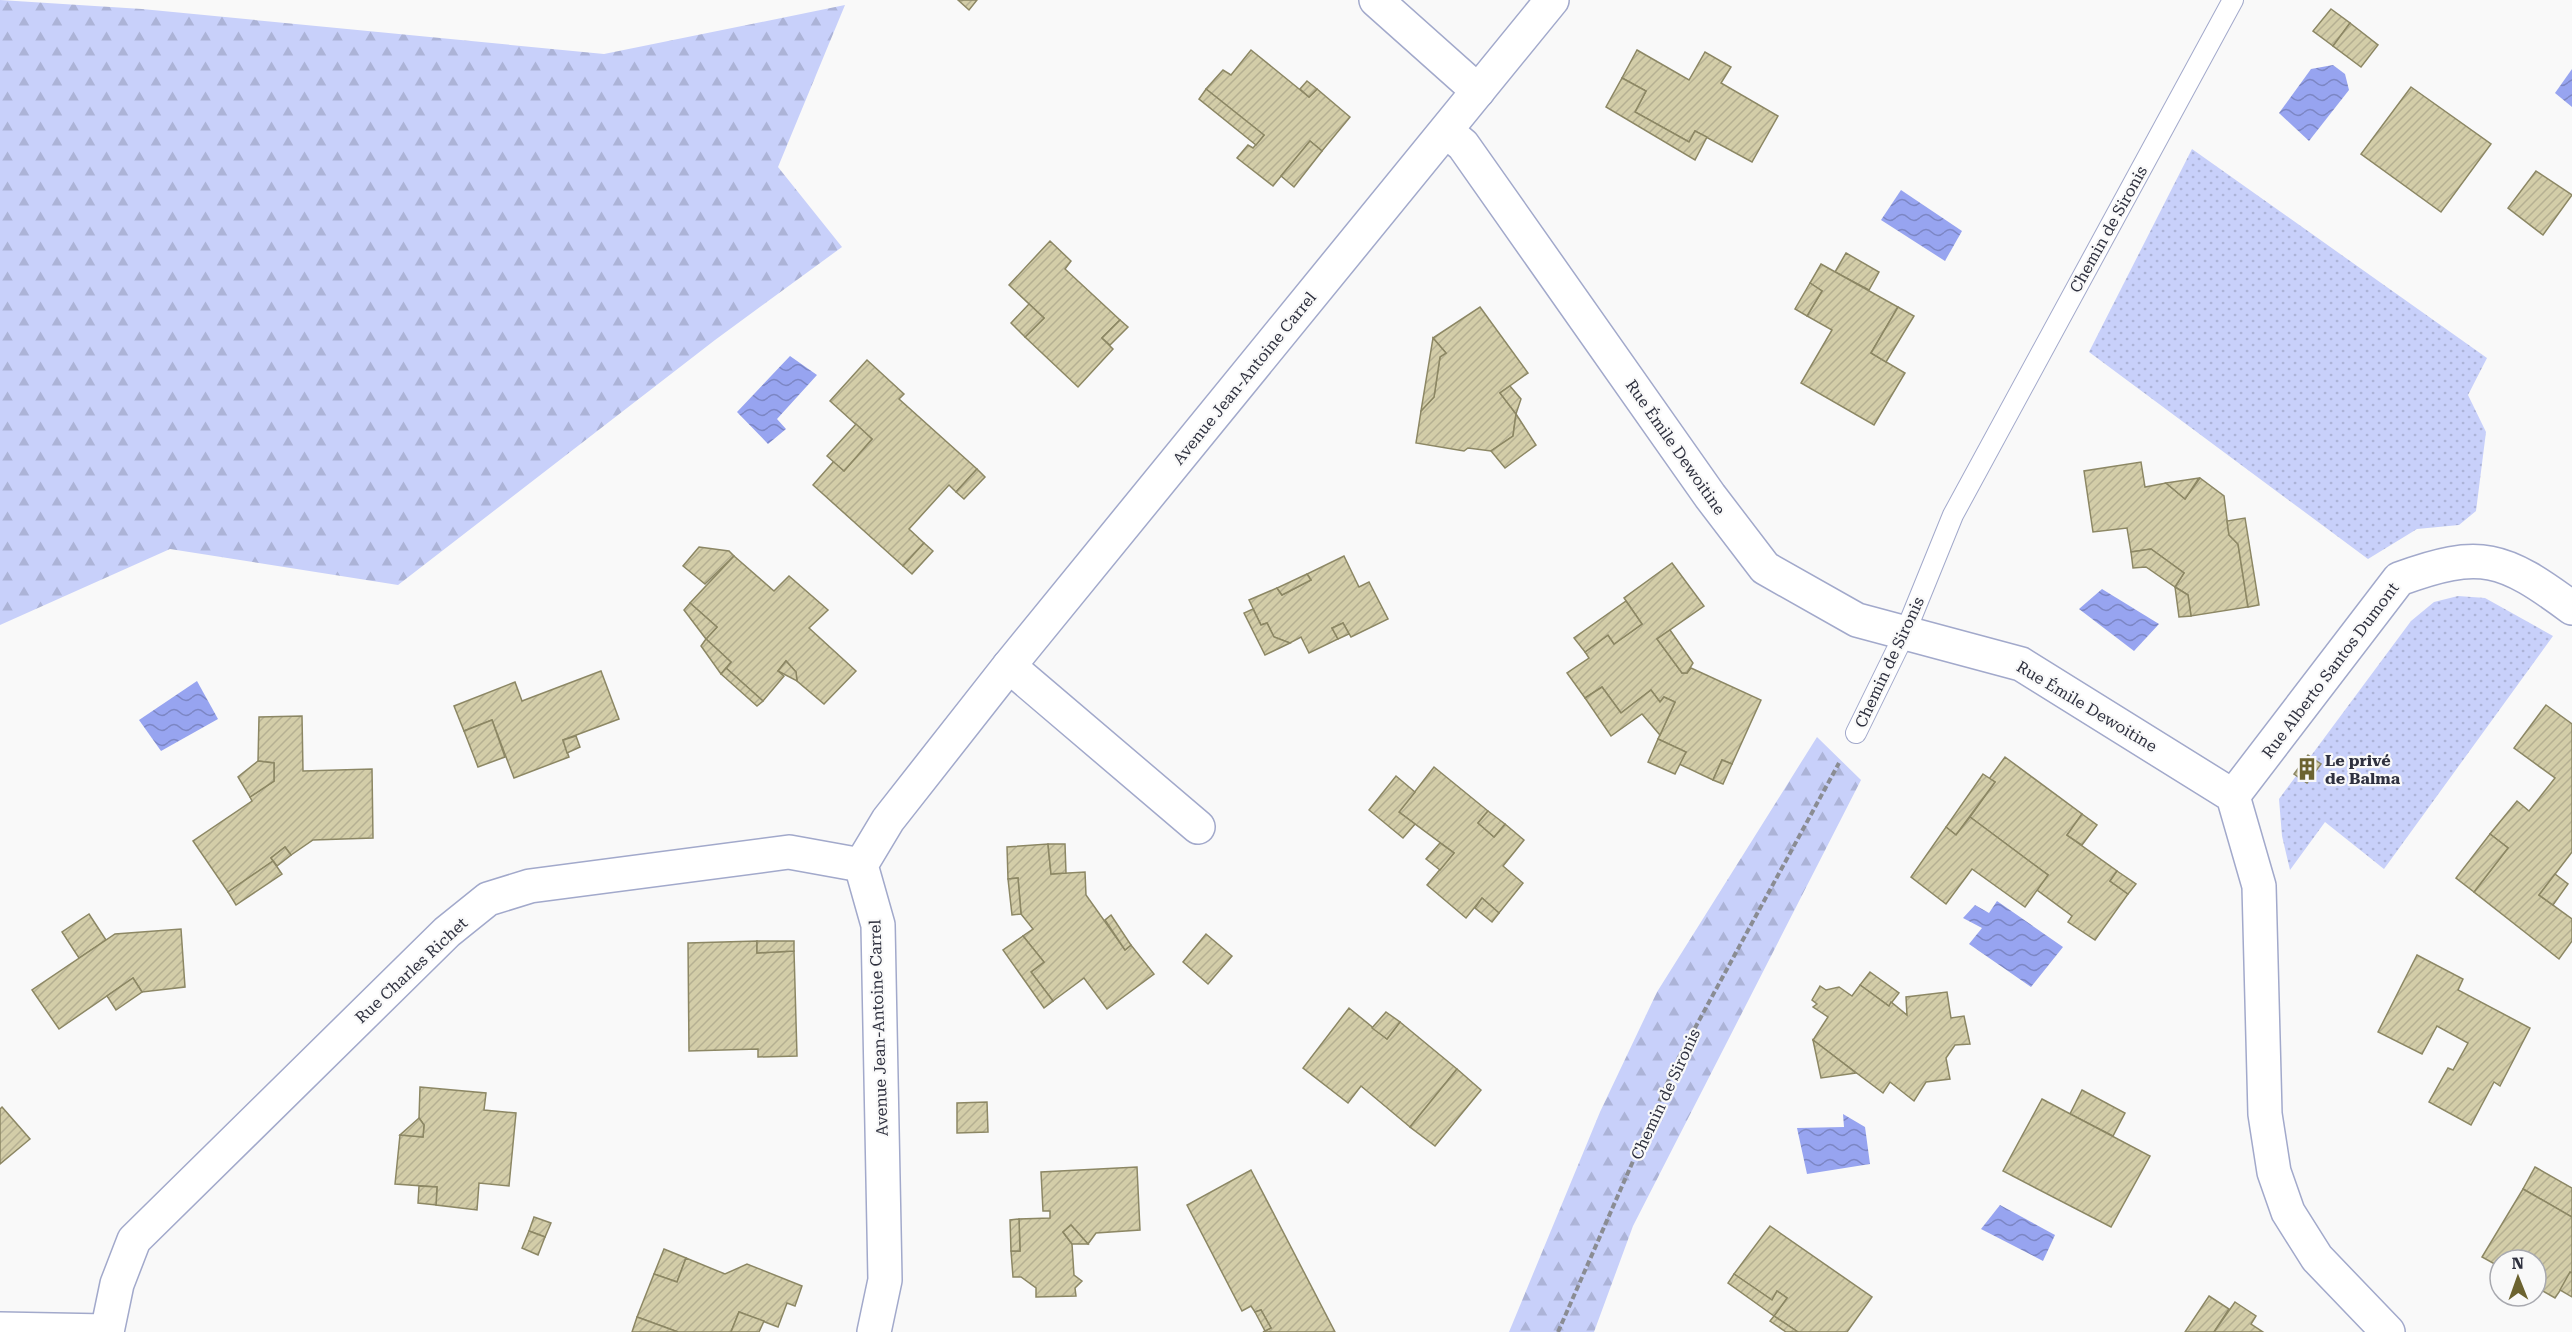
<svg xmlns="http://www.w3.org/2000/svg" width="2572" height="1332" font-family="'Roboto Serif',serif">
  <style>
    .grass { fill: url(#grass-dots) }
    .forest { fill: url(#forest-firs) }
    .water { fill: url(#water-waves) }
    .building { fill: url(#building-hatch); stroke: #8c8764; stroke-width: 1.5 }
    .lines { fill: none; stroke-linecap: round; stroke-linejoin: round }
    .lane-casing { stroke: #a2a9cb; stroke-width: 22 }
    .street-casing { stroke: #a2a9cb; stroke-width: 36 }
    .path { stroke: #8a8c93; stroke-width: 4; stroke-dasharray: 6 3; stroke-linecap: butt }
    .lane { stroke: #fff; stroke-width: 20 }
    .street { stroke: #fff; stroke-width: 33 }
    .labels { text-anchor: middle; stroke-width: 4.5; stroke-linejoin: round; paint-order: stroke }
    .street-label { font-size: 16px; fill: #2f313f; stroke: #f9f9f9 }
    .poi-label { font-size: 16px; font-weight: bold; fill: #2f313f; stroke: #f9f9f9; text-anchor: start }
  </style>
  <defs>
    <pattern id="grass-dots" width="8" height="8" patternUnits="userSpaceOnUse" patternTransform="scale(1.5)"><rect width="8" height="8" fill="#c8d0fa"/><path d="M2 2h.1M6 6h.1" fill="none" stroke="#acb3d7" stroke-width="1.8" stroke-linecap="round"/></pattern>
    <pattern id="forest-firs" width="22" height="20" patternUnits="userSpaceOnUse" patternTransform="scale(1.5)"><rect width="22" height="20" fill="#c8d0fa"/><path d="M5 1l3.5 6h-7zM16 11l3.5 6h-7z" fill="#acb3d7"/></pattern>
    <pattern id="water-waves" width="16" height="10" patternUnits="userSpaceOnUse" patternTransform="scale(1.5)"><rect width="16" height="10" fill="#97a4f0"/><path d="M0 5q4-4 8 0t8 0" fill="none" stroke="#7c86c4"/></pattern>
    <pattern id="building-hatch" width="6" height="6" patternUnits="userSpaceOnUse" patternTransform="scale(1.5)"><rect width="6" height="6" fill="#d3cda8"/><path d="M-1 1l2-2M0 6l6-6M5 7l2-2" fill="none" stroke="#b5b092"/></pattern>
  </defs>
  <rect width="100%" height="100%" fill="#f9f9f9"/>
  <g class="grass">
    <path d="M 2192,149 L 2487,358 L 2468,395 L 2486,432 L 2476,511 L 2459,525 L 2417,529 L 2368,559 L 2089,352 Z"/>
    <path d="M 2458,596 L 2485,598 L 2553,636 L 2384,869 L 2325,822 L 2290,870 L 2282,836 L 2279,799 L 2411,621 L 2434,602 Z"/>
  </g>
  <g class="forest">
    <path d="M 0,0 L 142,9 L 604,54 L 845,5 L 778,167 L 842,247 L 715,340 L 398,585 L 170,549 L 0,625 Z"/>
    <path d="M 1817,737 L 1861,780 L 1633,1226 L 1594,1332 L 1509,1332 L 1600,1112 L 1657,992 Z"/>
  </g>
  <g class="water">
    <path d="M 2333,65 L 2345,74 L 2349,90 L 2309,141 L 2279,113 L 2311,69 Z"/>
    <path d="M 2572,69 L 2572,107 L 2555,93 Z"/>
    <path d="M 1901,190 L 1962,231 L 1945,261 L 1881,220 Z"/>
    <path d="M 790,356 L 817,375 L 777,419 L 786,429 L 768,444 L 737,412 Z"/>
    <path d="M 2102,589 L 2159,624 L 2134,651 L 2079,609 Z"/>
    <path d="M 197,681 L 218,719 L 161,751 L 139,720 Z"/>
    <path d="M 1997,901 L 2063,947 L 2031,987 L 1969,944 L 1982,928 L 1963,918 L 1975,905 L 1989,913 Z"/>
    <path d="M 1843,1114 L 1865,1127 L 1870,1164 L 1807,1174 L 1797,1128 L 1844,1127 Z"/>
    <path d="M 2000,1205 L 2055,1235 L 2043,1261 L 1981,1229 Z"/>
  </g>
  <g class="building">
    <path d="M 958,0 L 977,0 L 969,10 Z"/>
    <path d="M 2331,9 L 2350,23 L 2333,46 L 2313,31 Z"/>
    <path d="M 2350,23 L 2378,45 L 2361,67 L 2333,46 Z"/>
    <path d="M 1251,50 L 1309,97 L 1317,89 L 1350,117 L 1322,151 L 1310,141 L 1273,186 L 1237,158 L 1248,145 L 1253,148 L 1264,135 L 1206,89 L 1223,70 L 1231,75 Z"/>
    <path d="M 1637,50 L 1689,80 L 1705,52 L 1731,67 L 1721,83 L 1778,116 L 1752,162 L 1695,131 L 1689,142 L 1635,112 L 1646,91 L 1622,78 Z"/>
    <path d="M 1622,78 L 1646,91 L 1635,112 L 1689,142 L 1695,131 L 1707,137 L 1695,160 L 1606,107 Z"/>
    <path d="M 1307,81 L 1317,89 L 1309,97 L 1300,89 Z"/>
    <path d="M 2411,87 L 2491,144 L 2441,212 L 2361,154 Z"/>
    <path d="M 1206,89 L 1264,135 L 1256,145 L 1199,99 Z"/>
    <path d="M 1310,141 L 1322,151 L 1294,187 L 1281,176 Z"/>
    <path d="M 2536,171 L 2572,195 L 2543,235 L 2508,208 Z"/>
    <path d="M 1050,241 L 1071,261 L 1065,269 L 1120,320 L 1102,338 L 1113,349 L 1078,387 L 1025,337 L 1044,318 L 1009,285 Z"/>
    <path d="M 1846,253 L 1879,272 L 1869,290 L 1835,272 Z"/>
    <path d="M 1821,264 L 1898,307 L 1871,353 L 1905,373 L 1874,425 L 1801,383 L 1832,330 L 1807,316 L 1822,291 L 1810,283 Z"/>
    <path d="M 1810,283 L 1822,291 L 1807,316 L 1795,309 Z"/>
    <path d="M 1029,304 L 1044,318 L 1025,337 L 1011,323 Z"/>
    <path d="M 1480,307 L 1528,373 L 1500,393 L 1516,414 L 1513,436 L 1491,451 L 1468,448 L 1464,451 L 1416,443 L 1421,411 L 1434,397 L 1440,357 L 1446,353 L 1433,338 Z"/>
    <path d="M 1898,307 L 1914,316 L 1886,362 L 1871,353 Z"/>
    <path d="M 1120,320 L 1128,327 L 1110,345 L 1102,338 Z"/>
    <path d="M 1433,338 L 1446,353 L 1440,357 L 1434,397 L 1421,411 Z"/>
    <path d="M 867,360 L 904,394 L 899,399 L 977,469 L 956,492 L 949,485 L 909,529 L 924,543 L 903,566 L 813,485 L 834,461 L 844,471 L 872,439 L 830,401 Z"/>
    <path d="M 1510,386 L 1521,399 L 1516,414 L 1500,393 Z"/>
    <path d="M 1516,414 L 1536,445 L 1505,468 L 1491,451 L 1513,436 Z"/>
    <path d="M 856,424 L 872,439 L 844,471 L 827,456 Z"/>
    <path d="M 2141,462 L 2145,487 L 2166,483 L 2185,499 L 2200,478 L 2224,496 L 2229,535 L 2238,544 L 2248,607 L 2191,616 L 2188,595 L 2175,587 L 2184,573 L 2151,549 L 2131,552 L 2127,528 L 2093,532 L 2084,471 Z"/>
    <path d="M 977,469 L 985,477 L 964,499 L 956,492 Z"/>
    <path d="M 2199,478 L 2185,499 L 2166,483 Z"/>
    <path d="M 2245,518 L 2259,605 L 2248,607 L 2238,544 L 2229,535 L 2227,521 Z"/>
    <path d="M 924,543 L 933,551 L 912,574 L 903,566 Z"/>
    <path d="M 699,547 L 729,551 L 734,556 L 705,584 L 683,566 Z"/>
    <path d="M 2151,549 L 2184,573 L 2175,587 L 2146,567 L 2133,568 L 2131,552 Z"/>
    <path d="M 734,556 L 774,591 L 789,576 L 828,610 L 809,628 L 856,671 L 824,704 L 797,681 L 796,672 L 786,661 L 778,671 L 784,676 L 763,701 L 726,668 L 731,662 L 706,639 L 717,627 L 690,603 Z"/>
    <path d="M 1344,556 L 1359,587 L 1369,582 L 1388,619 L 1351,637 L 1343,623 L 1332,628 L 1338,639 L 1309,653 L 1301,637 L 1290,643 L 1274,637 L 1267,623 L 1261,625 L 1249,600 L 1277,588 L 1282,595 L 1311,580 L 1307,574 Z"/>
    <path d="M 1672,563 L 1704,606 L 1657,639 L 1682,673 L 1687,673 L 1691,668 L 1761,700 L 1732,764 L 1722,760 L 1713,780 L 1679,764 L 1686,752 L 1658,739 L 1675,702 L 1664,697 L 1660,702 L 1651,690 L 1621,713 L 1602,687 L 1585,698 L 1567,673 L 1589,658 L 1585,652 L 1608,635 L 1614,644 L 1642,624 L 1624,598 Z"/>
    <path d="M 1307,574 L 1311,580 L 1282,595 L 1277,588 Z"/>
    <path d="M 2175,587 L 2188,595 L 2191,616 L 2179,617 Z"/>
    <path d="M 1626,601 L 1642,624 L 1614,644 L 1608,635 L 1585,652 L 1574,638 Z"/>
    <path d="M 690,603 L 717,627 L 706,639 L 684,610 Z"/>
    <path d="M 1253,609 L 1261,625 L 1267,623 L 1274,637 L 1290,643 L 1265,655 L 1244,613 Z"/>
    <path d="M 1343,623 L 1349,634 L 1338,639 L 1332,628 Z"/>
    <path d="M 1670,630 L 1693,663 L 1687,673 L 1682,673 L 1657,639 Z"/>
    <path d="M 706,639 L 731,662 L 721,674 L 701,646 Z"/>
    <path d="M 786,661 L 796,672 L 797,681 L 778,671 Z"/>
    <path d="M 726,668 L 763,701 L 757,706 L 721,674 Z"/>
    <path d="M 601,671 L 619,719 L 563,740 L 569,757 L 514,778 L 492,720 L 464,731 L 454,706 L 515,682 L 522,701 Z"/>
    <path d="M 1602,687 L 1621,713 L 1651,690 L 1660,702 L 1664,697 L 1675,702 L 1660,735 L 1642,714 L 1611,736 L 1585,698 Z"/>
    <path d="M 2546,705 L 2572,724 L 2572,852 L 2539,895 L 2572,919 L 2572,941 L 2559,959 L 2474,892 L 2508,848 L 2490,834 L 2517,801 L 2529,811 L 2555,778 L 2514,748 Z"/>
    <path d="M 302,716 L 303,771 L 372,769 L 373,838 L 313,840 L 291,855 L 285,847 L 271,858 L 273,861 L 228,892 L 193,841 L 252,801 L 250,797 L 274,781 L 274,763 L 258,761 L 259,717 Z"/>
    <path d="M 492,720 L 505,757 L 478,767 L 464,731 Z"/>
    <path d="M 576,736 L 580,747 L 567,753 L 563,740 Z"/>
    <path d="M 1658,739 L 1686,752 L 1675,774 L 1648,762 Z"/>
    <path d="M 2308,755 L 2321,764 L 2307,783 L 2294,774 Z"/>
    <path d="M 2005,757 L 2082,814 L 2067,835 L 2117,871 L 2110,881 L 2128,894 L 2095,940 L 2068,922 L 2072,916 L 2037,890 L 2048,875 L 1970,817 L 1995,782 L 1989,779 Z"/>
    <path d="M 1722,760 L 1732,764 L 1723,784 L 1713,780 Z"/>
    <path d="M 258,761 L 274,763 L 274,781 L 250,797 L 238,777 Z"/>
    <path d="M 1434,767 L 1488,811 L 1478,823 L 1494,837 L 1505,824 L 1524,840 L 1503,866 L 1523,883 L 1499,913 L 1482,898 L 1466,918 L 1427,885 L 1454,853 L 1399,812 Z"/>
    <path d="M 1983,774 L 1995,782 L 1956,835 L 1946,827 Z"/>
    <path d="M 1396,776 L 1415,792 L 1399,812 L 1415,824 L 1403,838 L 1369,810 Z"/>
    <path d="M 1488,811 L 1505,824 L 1494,837 L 1478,823 Z"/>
    <path d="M 2082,814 L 2097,825 L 2082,845 L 2067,835 Z"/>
    <path d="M 1970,817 L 2048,875 L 2025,907 L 1972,869 L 1946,904 L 1911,877 L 1946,827 L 1956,835 Z"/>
    <path d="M 2490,834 L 2508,848 L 2474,892 L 2456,878 Z"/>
    <path d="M 1440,843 L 1454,853 L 1440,870 L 1426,859 Z"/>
    <path d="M 1048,844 L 1051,874 L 1085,872 L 1086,895 L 1125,950 L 1131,945 L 1154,974 L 1107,1009 L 1084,978 L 1053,1001 L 1031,972 L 1044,962 L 1023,936 L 1033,929 L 1021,914 L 1018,878 L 1008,879 L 1007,847 Z"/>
    <path d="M 1048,844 L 1065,844 L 1066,873 L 1051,874 Z"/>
    <path d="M 285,847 L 291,855 L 277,866 L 271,858 Z"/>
    <path d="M 273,861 L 282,874 L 236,905 L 228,892 Z"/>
    <path d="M 2117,871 L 2136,884 L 2128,894 L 2110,881 Z"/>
    <path d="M 2555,874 L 2568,884 L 2553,905 L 2539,895 Z"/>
    <path d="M 1018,878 L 1021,914 L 1012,915 L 1008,879 Z"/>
    <path d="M 1482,898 L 1499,913 L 1492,922 L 1475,908 Z"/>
    <path d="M 89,914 L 106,940 L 79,958 L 62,932 Z"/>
    <path d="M 1111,915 L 1131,945 L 1125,950 L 1105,920 Z"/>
    <path d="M 181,929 L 185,987 L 142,992 L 133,978 L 59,1029 L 32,990 L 115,934 Z"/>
    <path d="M 1206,934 L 1232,956 L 1208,984 L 1183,962 Z"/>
    <path d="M 1023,936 L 1044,962 L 1031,972 L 1053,1001 L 1044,1008 L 1003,950 Z"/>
    <path d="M 757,941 L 757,953 L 794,951 L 797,1056 L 758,1057 L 758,1049 L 689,1051 L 688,943 Z"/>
    <path d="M 757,941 L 794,941 L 794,951 L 757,953 Z"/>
    <path d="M 2417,955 L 2463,979 L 2458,990 L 2530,1028 L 2500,1086 L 2494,1082 L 2471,1125 L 2429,1102 L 2448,1068 L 2453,1070 L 2468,1043 L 2437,1026 L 2422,1054 L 2378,1032 Z"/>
    <path d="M 1870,972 L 1899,993 L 1889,1006 L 1860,985 Z"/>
    <path d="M 133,978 L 142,992 L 116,1010 L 107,996 Z"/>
    <path d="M 1860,985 L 1889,1006 L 1891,1002 L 1907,1015 L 1906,997 L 1947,992 L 1951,1018 L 1964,1016 L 1970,1044 L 1955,1045 L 1946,1058 L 1950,1079 L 1926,1082 L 1914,1101 L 1890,1082 L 1883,1093 L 1813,1040 L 1828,1017 L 1813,1007 L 1817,1004 L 1812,1000 L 1820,986 L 1826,990 L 1839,987 L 1852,996 Z"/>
    <path d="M 1349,1008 L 1387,1039 L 1400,1022 L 1457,1069 L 1410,1127 L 1361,1086 L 1348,1103 L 1303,1068 Z"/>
    <path d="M 1386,1012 L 1400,1022 L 1387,1039 L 1372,1028 Z"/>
    <path d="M 1813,1040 L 1856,1073 L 1821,1078 Z"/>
    <path d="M 1457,1069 L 1481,1090 L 1435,1146 L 1410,1127 Z"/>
    <path d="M 420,1087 L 486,1093 L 484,1110 L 516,1113 L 509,1186 L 479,1183 L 477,1210 L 436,1205 L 437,1187 L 395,1184 L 400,1135 L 423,1137 L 424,1125 L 419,1118 Z"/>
    <path d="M 2082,1090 L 2125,1113 L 2113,1136 L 2070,1114 Z"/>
    <path d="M 2042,1099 L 2150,1156 L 2111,1227 L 2003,1171 Z"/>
    <path d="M 987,1102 L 988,1132 L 957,1133 L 957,1103 Z"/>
    <path d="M 2,1107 L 30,1139 L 0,1164 L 0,1109 Z"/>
    <path d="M 419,1118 L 424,1125 L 423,1137 L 400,1135 Z"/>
    <path d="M 1137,1167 L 1140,1230 L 1096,1233 L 1088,1244 L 1071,1225 L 1063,1232 L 1072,1244 L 1074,1275 L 1082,1281 L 1075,1288 L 1076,1296 L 1036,1297 L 1036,1288 L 1021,1277 L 1013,1277 L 1011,1251 L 1020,1251 L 1019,1219 L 1050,1218 L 1050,1211 L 1043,1211 L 1041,1172 Z"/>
    <path d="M 2535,1167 L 2572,1188 L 2572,1217 L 2523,1189 Z"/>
    <path d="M 1251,1170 L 1335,1332 L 1263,1332 L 1271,1328 L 1261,1310 L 1255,1312 L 1251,1306 L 1242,1311 L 1187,1205 Z"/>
    <path d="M 419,1186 L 437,1187 L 436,1205 L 418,1203 Z"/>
    <path d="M 2523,1189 L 2572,1217 L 2572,1273 L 2555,1298 L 2536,1287 L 2536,1260 L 2500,1260 L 2500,1267 L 2482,1257 Z"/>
    <path d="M 534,1217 L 551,1223 L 545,1237 L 529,1231 Z"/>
    <path d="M 1019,1219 L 1020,1251 L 1011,1251 L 1010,1220 Z"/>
    <path d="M 1071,1225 L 1088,1244 L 1072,1244 L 1063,1232 Z"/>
    <path d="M 1770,1226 L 1872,1297 L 1847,1332 L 1798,1332 L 1774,1316 L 1787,1298 L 1777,1291 L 1772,1300 L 1734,1274 Z"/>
    <path d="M 529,1231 L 545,1237 L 538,1255 L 522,1248 Z"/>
    <path d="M 664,1249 L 686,1258 L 677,1282 L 654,1274 Z"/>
    <path d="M 686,1258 L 725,1274 L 747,1264 L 802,1286 L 795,1306 L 787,1303 L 778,1327 L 739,1312 L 731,1332 L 678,1332 L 637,1317 L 654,1274 L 677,1282 Z"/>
    <path d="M 2570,1272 L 2572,1273 L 2572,1297 L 2560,1290 Z"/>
    <path d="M 1734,1274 L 1772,1300 L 1777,1291 L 1787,1298 L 1774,1316 L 1728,1283 Z"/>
    <path d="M 2209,1296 L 2229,1309 L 2214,1332 L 2185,1332 Z"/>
    <path d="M 2235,1302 L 2256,1316 L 2251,1324 L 2263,1332 L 2214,1332 Z"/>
    <path d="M 1261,1310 L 1271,1328 L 1265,1331 L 1255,1312 Z"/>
    <path d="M 739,1312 L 764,1321 L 759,1332 L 731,1332 Z"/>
    <path d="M 1774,1316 L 1798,1332 L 1786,1332 L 1770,1321 Z"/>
    <path d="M 637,1317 L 678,1332 L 632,1332 Z"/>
  </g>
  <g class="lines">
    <g class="lane-casing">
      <path id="lane" d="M 1856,733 L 1905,633 L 1953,515 L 2233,0"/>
    </g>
    <g class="street-casing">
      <g id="street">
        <path d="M 1376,0 L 1478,91"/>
        <path d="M 1446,131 L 1463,145 L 1710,496 L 1765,568 L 1857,620 L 2021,664 L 2233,796 L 2259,886 L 2265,1114 L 2274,1172 L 2288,1212 L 2317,1258 L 2388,1332"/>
        <path d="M 1009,666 L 1198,827"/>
        <path d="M 2233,796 L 2399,579 C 2481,549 2503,557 2572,608"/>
        <path d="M 0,1329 L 107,1331"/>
        <path d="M 107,1332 L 117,1284 L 134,1240 L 447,932 L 488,899 L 530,886 L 789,852 L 861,865"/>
        <path d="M 874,1332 L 885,1280 L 878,925 L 861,865 L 888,820 L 1009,666 L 1552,0"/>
      </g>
    </g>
    <path class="path" d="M 1558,1332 L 1677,1061 L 1839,763"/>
    <use href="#lane" class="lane"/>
    <use href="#street" class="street"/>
  </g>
  <defs>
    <g id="building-bare" transform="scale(1.8)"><path d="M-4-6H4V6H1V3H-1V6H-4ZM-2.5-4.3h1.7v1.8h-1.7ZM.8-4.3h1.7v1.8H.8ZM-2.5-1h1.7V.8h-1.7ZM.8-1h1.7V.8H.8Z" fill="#6c6330" stroke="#f9f9f9" stroke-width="2.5" paint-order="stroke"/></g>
  </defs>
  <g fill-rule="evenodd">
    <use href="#building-bare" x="2307" y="769"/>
  </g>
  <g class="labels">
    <g class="street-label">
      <text transform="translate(2108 229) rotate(-61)" y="6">Chemin de Sironis</text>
      <text transform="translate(1244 378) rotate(-51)" y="6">Avenue Jean-Antoine Carrel</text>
      <text transform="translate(1676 447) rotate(55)" y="6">Rue Émile Dewoitine</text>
      <text transform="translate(1889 662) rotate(-65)" y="6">Chemin de Sironis</text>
      <text transform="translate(2330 670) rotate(-53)" y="6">Rue Alberto Santos Dumont</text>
      <text transform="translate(2087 706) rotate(31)" y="6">Rue Émile Dewoitine</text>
      <text transform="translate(411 970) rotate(-43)" y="6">Rue Charles Richet</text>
      <text transform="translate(878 1028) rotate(-92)" y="6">Avenue Jean-Antoine Carrel</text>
      <text transform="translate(1665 1094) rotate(-65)" y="6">Chemin de Sironis</text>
    </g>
    <g class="poi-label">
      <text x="2325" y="766">Le privé<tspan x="2325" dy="18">de Balma</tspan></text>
    </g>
  </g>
  <g transform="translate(2518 1278) rotate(359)"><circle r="28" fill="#f9f9f9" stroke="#a8a9af" stroke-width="1.5"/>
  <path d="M0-4.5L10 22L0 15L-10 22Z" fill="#6c6330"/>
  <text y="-9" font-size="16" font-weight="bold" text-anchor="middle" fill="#2f313f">N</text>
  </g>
</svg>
